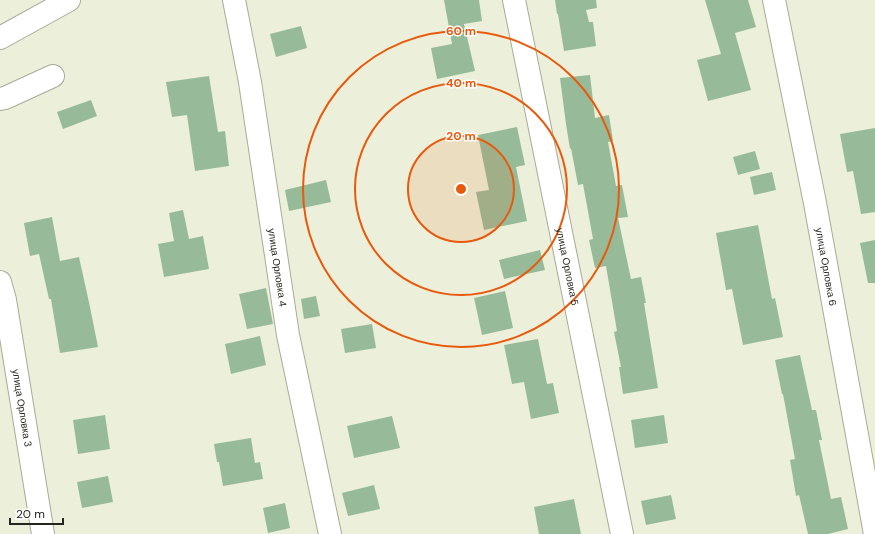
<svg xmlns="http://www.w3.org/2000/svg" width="875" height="534" font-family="'DM Sans',sans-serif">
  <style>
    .building { fill: #97bb99 }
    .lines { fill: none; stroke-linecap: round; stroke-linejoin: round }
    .minor-casing { stroke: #a8ab97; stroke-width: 24 }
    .minor { stroke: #fff; stroke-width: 22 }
    .ring { fill: none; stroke: #e8590c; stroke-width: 2 }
    .labels { text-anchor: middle; stroke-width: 3; stroke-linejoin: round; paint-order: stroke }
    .street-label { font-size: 10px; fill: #24251d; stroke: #fff }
    .centre { fill: #e8590c; stroke: #fff; stroke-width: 2 }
    .ring-label { font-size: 12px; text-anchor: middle; font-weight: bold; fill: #e8590c; stroke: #fff; stroke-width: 3; stroke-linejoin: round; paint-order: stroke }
  </style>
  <rect width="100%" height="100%" fill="#ecefda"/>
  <g class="building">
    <path d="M 444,0 L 479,0 L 482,21 L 464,24 L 475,71 L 437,79 L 431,48 L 452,44 Z"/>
    <path d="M 555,0 L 596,0 L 597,8 L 586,10 L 589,22 L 593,22 L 596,46 L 564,51 L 558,14 L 557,14 Z"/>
    <path d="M 705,0 L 748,0 L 756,27 L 735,33 L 751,90 L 708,101 L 697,60 L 721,54 Z"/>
    <path d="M 301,26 L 307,48 L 276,57 L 270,34 Z"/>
    <path d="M 590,75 L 595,118 L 609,115 L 613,141 L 608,142 L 616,186 L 622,185 L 628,217 L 618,218 L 631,279 L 641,277 L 646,303 L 644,303 L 658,388 L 623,394 L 619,367 L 621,367 L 614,332 L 617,331 L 606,266 L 595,268 L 589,240 L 593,239 L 583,184 L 578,185 L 571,148 L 570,149 L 566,124 L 560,78 Z"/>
    <path d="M 209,76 L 218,132 L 225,131 L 229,166 L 195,171 L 187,115 L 172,117 L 166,82 Z"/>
    <path d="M 91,100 L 97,116 L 63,129 L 57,112 Z"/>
    <path d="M 517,127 L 525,165 L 516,167 L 527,221 L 484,230 L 476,192 L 489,190 L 478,135 Z"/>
    <path d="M 875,128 L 875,212 L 861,214 L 853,171 L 847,172 L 840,134 Z"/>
    <path d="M 755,151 L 760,169 L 738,175 L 733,157 Z"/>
    <path d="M 772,172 L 776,190 L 754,195 L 750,177 Z"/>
    <path d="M 326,180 L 331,202 L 289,211 L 285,190 Z"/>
    <path d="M 183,210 L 189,239 L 203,236 L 209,269 L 164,277 L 158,244 L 174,241 L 169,213 Z"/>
    <path d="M 52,217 L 60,261 L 79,257 L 90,307 L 98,347 L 60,353 L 51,299 L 49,299 L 39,254 L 30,256 L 24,223 Z"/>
    <path d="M 758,225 L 772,299 L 775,298 L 783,337 L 743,345 L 732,289 L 726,290 L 716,233 Z"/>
    <path d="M 875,240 L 875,283 L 868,283 L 860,243 Z"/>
    <path d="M 540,250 L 545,270 L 504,279 L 499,260 Z"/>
    <path d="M 266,288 L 273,324 L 247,329 L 239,294 Z"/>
    <path d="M 505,291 L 513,328 L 482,335 L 474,298 Z"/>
    <path d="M 316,296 L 320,316 L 304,319 L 301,299 Z"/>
    <path d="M 372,324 L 376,348 L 345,353 L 341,329 Z"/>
    <path d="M 260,336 L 266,365 L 231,374 L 225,344 Z"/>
    <path d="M 538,339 L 547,384 L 553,383 L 559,413 L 531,419 L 524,382 L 512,384 L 504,345 Z"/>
    <path d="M 800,355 L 812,410 L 816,410 L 822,440 L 819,440 L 831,499 L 841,497 L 848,529 L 828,534 L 808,534 L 799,495 L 796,496 L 790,460 L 795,459 L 783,394 L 782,394 L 775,360 Z"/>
    <path d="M 105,415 L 110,449 L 78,454 L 73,420 Z"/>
    <path d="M 664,415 L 668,443 L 635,448 L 631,420 Z"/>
    <path d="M 392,416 L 400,448 L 354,458 L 347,426 Z"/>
    <path d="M 251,438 L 255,463 L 260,462 L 263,479 L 223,486 L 219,462 L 217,462 L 214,444 Z"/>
    <path d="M 108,476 L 113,502 L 82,508 L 77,482 Z"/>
    <path d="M 374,485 L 380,509 L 348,516 L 342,493 Z"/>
    <path d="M 671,495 L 676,519 L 646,525 L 641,501 Z"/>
    <path d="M 574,499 L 581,534 L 539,534 L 534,507 Z"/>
    <path d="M 285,503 L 290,528 L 268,533 L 263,508 Z"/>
  </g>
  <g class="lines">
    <g class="minor-casing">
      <g id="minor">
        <path id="s1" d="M 234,0 L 250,82 L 288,335 L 330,534"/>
        <path id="s2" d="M 514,0 L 622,534"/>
        <path id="s3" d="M 774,0 L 815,203 L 875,534"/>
        <path d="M 0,38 L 69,0"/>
        <path d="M 0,99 L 5,98 L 53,76"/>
        <path id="s4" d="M 0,282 L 5,300 L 43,534"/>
      </g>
    </g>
    <use href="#minor" class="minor"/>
  </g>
  <circle cx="461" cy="189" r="53" fill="#e8590c" fill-opacity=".12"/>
  <g class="ring">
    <circle cx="461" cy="189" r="53"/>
    <circle cx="461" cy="189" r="106"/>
    <circle cx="461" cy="189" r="158"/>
  </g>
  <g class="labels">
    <g class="street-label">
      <text dy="4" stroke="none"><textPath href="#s2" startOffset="272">улица Орловка 5</textPath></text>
      <text dy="4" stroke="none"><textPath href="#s3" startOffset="272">улица Орловка 6</textPath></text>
      <text dy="4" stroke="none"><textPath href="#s1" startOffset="271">улица Орловка 4</textPath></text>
      <text dy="4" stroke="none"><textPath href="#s4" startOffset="128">улица Орловка 3</textPath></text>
    </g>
  </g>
  <circle cx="461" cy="189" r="6" class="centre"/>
  <g class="ring-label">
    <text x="461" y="35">60 m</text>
    <text x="461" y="87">40 m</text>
    <text x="461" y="140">20 m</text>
  </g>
  <path d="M10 518v6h53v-6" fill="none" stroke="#24251d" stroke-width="2"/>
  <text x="16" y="518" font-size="12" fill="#24251d" stroke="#ffffff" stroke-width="3" paint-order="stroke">20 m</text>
</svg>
